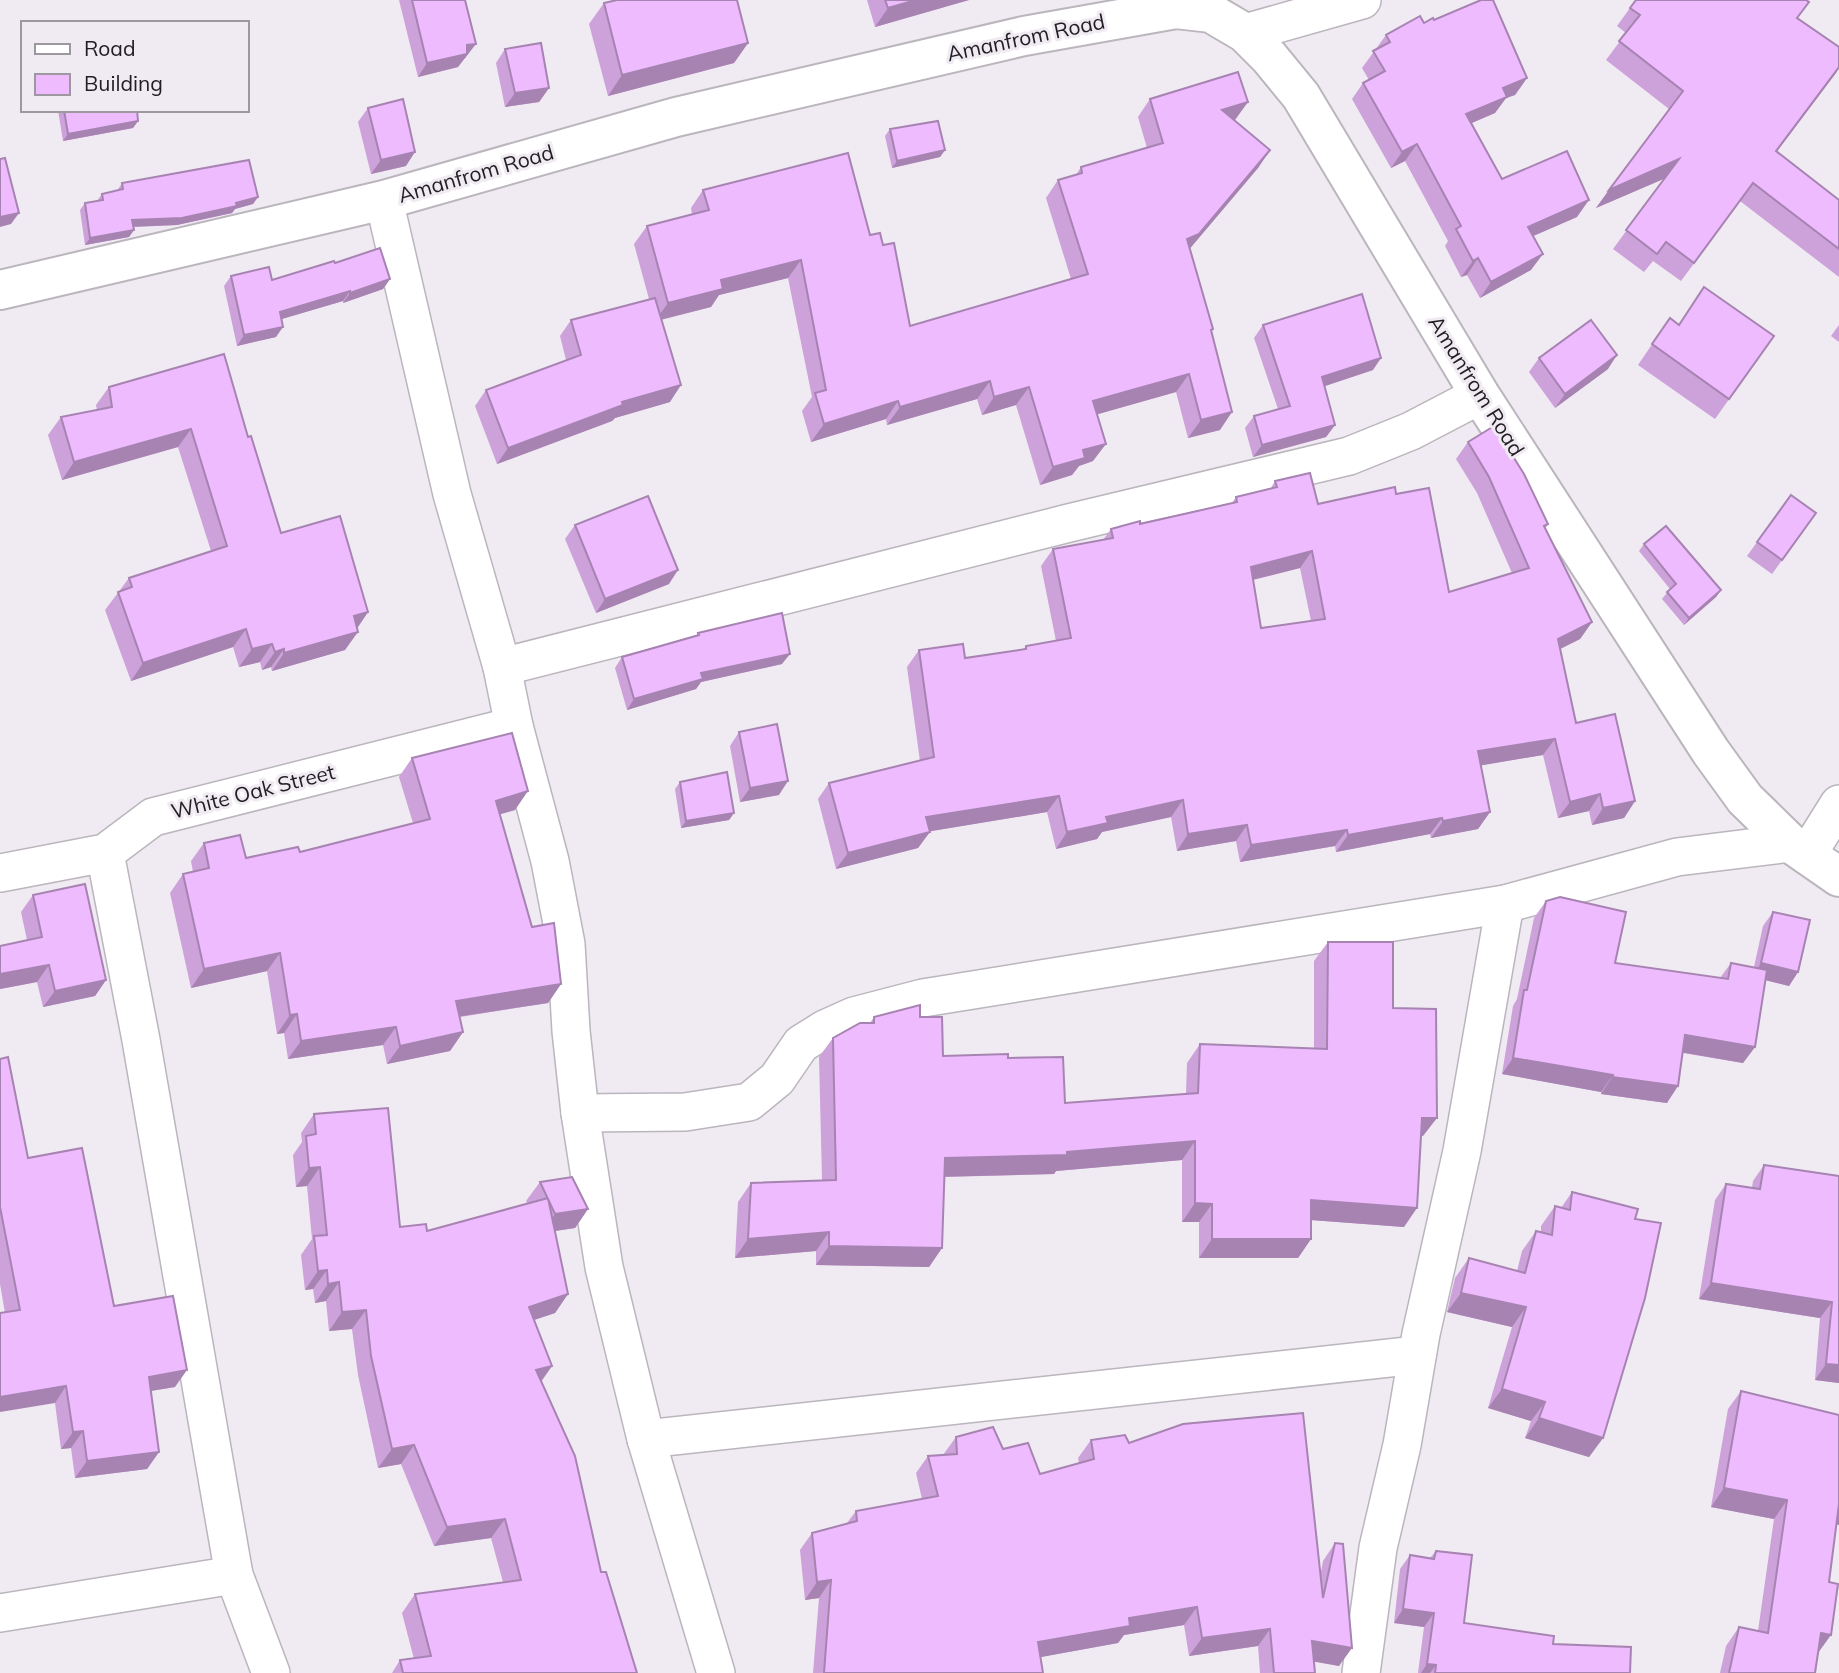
<svg xmlns="http://www.w3.org/2000/svg" width="1839" height="1673" font-family="Mulish,sans-serif">
  <style>
    .lines { fill: none; stroke-linecap: round; stroke-linejoin: round }
    .minor-casing { stroke: #bbb5be; stroke-width: 40 }
    .tertiary-casing { stroke: #bbb5be; stroke-width: 42 }
    .minor { stroke: #fff; stroke-width: 37 }
    .tertiary { stroke: #fff; stroke-width: 38 }
    .wall { fill: #cda1da; fill-rule: evenodd }
    .shaded-wall { fill: #a783b2 }
    .building { fill: #eebbfe; stroke: #a783b2; stroke-width: 2; fill-rule: evenodd }
    .labels { text-anchor: middle; stroke-width: 6; stroke-linejoin: round; paint-order: stroke }
    .street-label { font-size: 21px; fill: #211e22; stroke: #f0eaf2 }
  </style>
  <rect width="100%" height="100%" fill="#f0eaf2"/>
  <g class="lines">
    <g class="minor-casing">
      <g id="minor">
        <path d="M 1245,33 L 1362,0"/>
        <path d="M 384,200 L 452,494 L 502,667 L 514,726 L 550,861 L 566,944 L 571,1031 L 580,1113 L 604,1267 L 646,1439 L 716,1673"/>
        <path d="M 502,667 L 1069,523 L 1349,456 L 1411,431 L 1480,395"/>
        <path d="M 105,853 L 141,1040 L 234,1575 L 271,1673"/>
        <path d="M 1807,855 L 1839,804"/>
        <path d="M 0,873 L 105,853 L 153,817 L 514,726"/>
        <path d="M 580,1113 L 685,1112 L 749,1102 L 777,1079 L 801,1044 L 825,1029 L 854,1016 L 923,998 L 1505,904 L 1677,857 L 1790,843"/>
        <path d="M 646,1439 L 1417,1355"/>
        <path d="M 0,1613 L 234,1575"/>
        <path d="M 1361,1673 L 1378,1548 L 1402,1445 L 1421,1334 L 1462,1151 L 1505,904"/>
      </g>
    </g>
    <g class="tertiary-casing">
      <path id="tertiary" d="M 0,290 L 384,200 L 676,117 L 1024,36 L 1176,9 L 1211,13 L 1245,33 L 1269,57 L 1301,96 L 1480,395 L 1711,752 L 1745,799 L 1790,843 L 1839,877"/>
    </g>
    <use href="#minor" class="minor"/>
    <use href="#tertiary" class="tertiary"/>
  </g>
  <g class="wall">
    <path d="M 399,0 L 465,0 L 466,58 L 464,58 L 458,67 L 418,77 Z"/>
    <path d="M 867,0 L 969,0 L 875,27 Z"/>
    <path d="M 604,3 L 748,43 L 734,63 L 608,96 L 589,24 Z"/>
    <path d="M 1630,8 L 1798,18 L 1839,47 L 1839,68 L 1776,152 L 1839,200 L 1839,277 L 1740,201 L 1681,281 L 1653,261 L 1644,272 L 1613,249 L 1665,178 L 1596,208 L 1669,109 L 1606,60 L 1626,33 L 1617,26 Z"/>
    <path d="M 1434,20 L 1527,78 L 1515,95 L 1506,98 L 1495,113 L 1472,123 L 1502,179 L 1577,217 L 1533,236 L 1531,270 L 1480,298 L 1467,275 L 1461,277 L 1445,246 L 1448,241 L 1405,161 L 1391,168 L 1352,99 L 1363,83 L 1369,80 L 1362,68 L 1386,35 Z"/>
    <path d="M 505,49 L 549,88 L 539,102 L 505,107 L 496,63 Z"/>
    <path d="M 1150,99 L 1235,120 L 1234,120 L 1270,150 L 1258,168 L 1190,248 L 1211,332 L 1220,430 L 1188,438 L 1176,392 L 1097,414 L 1093,461 L 1079,466 L 1072,475 L 1040,485 L 1016,405 L 982,415 L 977,399 L 887,425 L 886,419 L 811,442 L 802,411 L 812,397 L 788,278 L 719,295 L 711,307 L 661,320 L 670,402 L 615,418 L 612,421 L 497,464 L 475,406 L 486,390 L 566,360 L 560,336 L 571,320 L 649,299 L 634,244 L 647,226 L 692,214 L 691,208 L 703,190 L 870,235 L 883,245 L 910,326 L 1071,279 L 1046,198 L 1058,180 L 1076,175 L 1081,167 L 1147,148 L 1138,117 Z"/>
    <path d="M 368,108 L 406,166 L 371,174 L 358,122 Z"/>
    <path d="M 58,110 L 137,110 L 138,121 L 133,128 L 63,141 Z"/>
    <path d="M 890,129 L 945,150 L 940,157 L 892,168 L 885,136 Z"/>
    <path d="M 122,183 L 258,197 L 253,204 L 235,209 L 232,213 L 177,225 L 133,227 L 134,230 L 129,237 L 85,245 L 80,210 L 85,203 L 97,201 L 102,194 L 117,191 Z"/>
    <path d="M 335,263 L 390,279 L 383,289 L 343,303 L 343,301 L 281,319 L 276,337 L 237,346 L 224,286 L 231,276 L 272,280 Z"/>
    <path d="M 1670,318 L 1679,324 L 1774,336 L 1715,419 L 1638,365 Z"/>
    <path d="M 1263,325 L 1373,370 L 1325,386 L 1335,425 L 1326,437 L 1253,457 L 1245,428 L 1254,416 L 1278,409 L 1254,338 Z"/>
    <path d="M 1839,325 L 1839,342 L 1831,336 Z"/>
    <path d="M 1539,358 L 1608,369 L 1555,408 L 1529,372 Z"/>
    <path d="M 109,387 L 248,437 L 281,533 L 368,612 L 357,628 L 345,650 L 272,671 L 271,667 L 262,670 L 260,662 L 239,667 L 233,647 L 131,681 L 105,610 L 129,578 L 211,551 L 178,447 L 62,480 L 48,435 L 61,417 L 97,410 L 96,405 Z"/>
    <path d="M 1468,442 L 1548,524 L 1545,529 L 1592,622 L 1580,639 L 1560,649 L 1576,723 L 1635,801 L 1624,818 L 1592,825 L 1589,811 L 1558,818 L 1543,755 L 1481,765 L 1490,812 L 1478,829 L 1431,838 L 1430,834 L 1336,852 L 1335,846 L 1240,862 L 1236,841 L 1177,851 L 1171,817 L 1102,832 L 1097,839 L 1056,849 L 1047,812 L 930,831 L 918,848 L 836,869 L 818,799 L 829,783 L 920,761 L 907,667 L 919,650 L 965,658 L 1023,650 L 1026,646 L 1056,641 L 1041,566 L 1053,549 L 1103,540 L 1111,529 L 1232,503 L 1236,497 L 1271,488 L 1275,481 L 1318,504 L 1396,494 L 1449,592 L 1512,573 L 1477,493 L 1456,459 ZM 1300,568 L 1311,621 L 1261,628 L 1253,580 Z"/>
    <path d="M 1791,495 L 1816,513 L 1772,574 L 1747,556 Z"/>
    <path d="M 575,525 L 669,584 L 596,613 L 565,539 Z"/>
    <path d="M 1644,544 L 1721,590 L 1716,597 L 1684,625 L 1662,599 L 1670,589 L 1639,551 Z"/>
    <path d="M 698,633 L 782,664 L 701,682 L 696,689 L 627,710 L 615,668 L 622,657 L 696,636 Z"/>
    <path d="M 739,732 L 779,795 L 740,802 L 730,746 Z"/>
    <path d="M 412,758 L 515,810 L 500,814 L 532,927 L 561,984 L 548,1003 L 460,1017 L 463,1032 L 450,1051 L 387,1064 L 383,1045 L 288,1059 L 284,1033 L 277,1034 L 267,971 L 191,988 L 170,893 L 183,874 L 193,872 L 191,861 L 204,843 L 246,858 L 300,852 L 413,823 L 399,777 Z"/>
    <path d="M 680,782 L 734,813 L 729,820 L 681,828 L 675,789 Z"/>
    <path d="M 33,895 L 106,980 L 95,996 L 43,1007 L 37,982 L 0,989 L 0,946 L 27,940 L 21,912 Z"/>
    <path d="M 1546,901 L 1615,963 L 1720,978 L 1731,963 L 1754,967 L 1763,926 L 1773,912 L 1798,972 L 1789,986 L 1766,980 L 1755,1047 L 1743,1063 L 1683,1053 L 1667,1103 L 1601,1094 L 1601,1092 L 1502,1074 L 1513,1006 L 1517,999 L 1534,918 Z"/>
    <path d="M 1328,942 L 1393,1008 L 1423,1136 L 1421,1136 L 1404,1227 L 1311,1220 L 1311,1239 L 1298,1258 L 1199,1258 L 1199,1222 L 1182,1222 L 1182,1160 L 1056,1171 L 1054,1174 L 944,1177 L 942,1248 L 929,1267 L 816,1265 L 816,1251 L 735,1258 L 738,1202 L 751,1183 L 822,1180 L 819,1057 L 833,1038 L 870,1023 L 874,1017 L 920,1017 L 943,1056 L 1008,1058 L 1065,1103 L 1186,1094 L 1187,1063 L 1200,1044 L 1314,1049 L 1314,961 Z"/>
    <path d="M 0,1059 L 28,1158 L 114,1306 L 175,1387 L 151,1391 L 159,1452 L 147,1469 L 75,1478 L 71,1448 L 61,1449 L 55,1403 L 5,1313 L 0,1284 Z"/>
    <path d="M 314,1114 L 400,1227 L 427,1231 L 528,1204 L 526,1201 L 540,1182 L 588,1209 L 575,1228 L 554,1231 L 568,1294 L 555,1313 L 534,1320 L 552,1366 L 541,1382 L 601,1572 L 637,1673 L 392,1673 L 400,1660 L 414,1659 L 402,1613 L 415,1594 L 503,1582 L 491,1538 L 434,1546 L 401,1464 L 378,1468 L 358,1375 L 352,1329 L 329,1331 L 326,1301 L 315,1303 L 313,1289 L 305,1290 L 301,1255 L 312,1239 L 307,1186 L 296,1187 L 293,1155 L 302,1142 L 301,1133 Z"/>
    <path d="M 1764,1165 L 1839,1176 L 1839,1383 L 1815,1380 L 1820,1318 L 1699,1299 L 1715,1200 L 1726,1184 L 1752,1188 L 1753,1181 Z"/>
    <path d="M 1572,1192 L 1635,1219 L 1603,1438 L 1589,1457 L 1525,1438 L 1531,1421 L 1488,1408 L 1512,1327 L 1447,1312 L 1455,1278 L 1469,1258 L 1517,1271 L 1522,1251 L 1536,1231 L 1541,1232 L 1541,1226 L 1555,1206 L 1561,1208 Z"/>
    <path d="M 1741,1391 L 1836,1524 L 1815,1673 L 1720,1673 L 1726,1646 L 1739,1627 L 1758,1631 L 1774,1519 L 1711,1507 L 1728,1409 Z"/>
    <path d="M 956,1437 L 1003,1449 L 1040,1474 L 1079,1463 L 1078,1458 L 1091,1440 L 1129,1443 L 1321,1572 L 1323,1561 L 1335,1543 L 1339,1666 L 1314,1661 L 1315,1673 L 1260,1673 L 1258,1646 L 1189,1656 L 1184,1625 L 1124,1635 L 1118,1643 L 1040,1657 L 1043,1673 L 813,1673 L 819,1598 L 805,1600 L 800,1550 L 812,1533 L 847,1523 L 856,1511 L 922,1499 L 916,1473 L 928,1456 L 943,1455 Z"/>
    <path d="M 1436,1551 L 1464,1623 L 1553,1644 L 1630,1673 L 1418,1673 L 1424,1627 L 1394,1623 L 1400,1569 L 1410,1555 L 1430,1558 Z"/>
  </g>
  <g class="shaded-wall">
    <path d="M 916,0 L 969,0 L 875,27 L 888,8 Z"/>
    <path d="M 748,43 L 734,63 L 608,96 L 622,75 Z"/>
    <path d="M 476,44 L 458,67 L 418,77 L 427,63 L 467,45 Z"/>
    <path d="M 1839,67 L 1836,73 L 1763,170 L 1776,151 Z"/>
    <path d="M 1527,78 L 1515,95 L 1506,98 L 1495,113 L 1455,130 L 1466,114 L 1503,88 Z"/>
    <path d="M 549,88 L 539,102 L 505,107 L 515,93 Z"/>
    <path d="M 1248,102 L 1235,120 L 1210,128 L 1222,110 Z"/>
    <path d="M 138,121 L 133,128 L 63,141 L 68,134 Z"/>
    <path d="M 1417,144 L 1405,161 L 1391,168 L 1402,152 Z"/>
    <path d="M 945,150 L 940,157 L 892,168 L 897,161 Z"/>
    <path d="M 1270,150 L 1258,168 L 1187,252 L 1187,239 Z"/>
    <path d="M 415,152 L 406,166 L 371,174 L 381,160 Z"/>
    <path d="M 1679,159 L 1666,178 L 1596,208 L 1609,190 Z"/>
    <path d="M 258,197 L 253,204 L 235,209 L 232,213 L 177,225 L 127,227 L 132,220 Z"/>
    <path d="M 1589,200 L 1577,217 L 1517,243 L 1528,227 Z"/>
    <path d="M 19,213 L 11,224 L 0,227 L 0,217 Z"/>
    <path d="M 134,230 L 129,237 L 85,245 L 90,238 Z"/>
    <path d="M 1543,254 L 1531,270 L 1480,298 L 1491,282 Z"/>
    <path d="M 1478,258 L 1467,275 L 1461,277 L 1473,261 Z"/>
    <path d="M 801,260 L 788,278 L 719,295 L 711,307 L 655,321 L 668,303 L 721,280 Z"/>
    <path d="M 390,279 L 383,289 L 343,303 L 350,293 Z"/>
    <path d="M 350,291 L 343,301 L 272,322 L 280,312 Z"/>
    <path d="M 283,327 L 276,337 L 237,346 L 244,335 Z"/>
    <path d="M 1617,355 L 1608,369 L 1555,408 L 1565,394 Z"/>
    <path d="M 1381,358 L 1373,370 L 1313,390 L 1322,377 Z"/>
    <path d="M 1189,374 L 1176,392 L 1081,419 L 1093,401 Z"/>
    <path d="M 990,381 L 977,399 L 887,425 L 900,407 Z"/>
    <path d="M 681,385 L 670,402 L 615,418 L 612,421 L 497,464 L 508,448 L 622,402 Z"/>
    <path d="M 1029,387 L 1016,405 L 982,415 L 994,397 Z"/>
    <path d="M 898,401 L 886,419 L 811,442 L 824,424 Z"/>
    <path d="M 1232,412 L 1220,430 L 1188,438 L 1201,420 Z"/>
    <path d="M 1335,425 L 1326,437 L 1253,457 L 1262,445 Z"/>
    <path d="M 191,429 L 178,447 L 62,480 L 74,462 Z"/>
    <path d="M 1106,444 L 1093,461 L 1079,466 L 1072,475 L 1040,485 L 1053,467 L 1083,450 Z"/>
    <path d="M 1312,551 L 1300,568 L 1239,583 L 1251,567 Z"/>
    <path d="M 678,570 L 669,584 L 596,613 L 605,599 Z"/>
    <path d="M 1721,590 L 1716,597 L 1684,625 L 1689,618 Z"/>
    <path d="M 368,612 L 356,630 L 354,616 Z"/>
    <path d="M 1592,622 L 1580,639 L 1546,656 L 1558,639 Z"/>
    <path d="M 246,629 L 233,647 L 131,681 L 143,663 Z"/>
    <path d="M 358,632 L 345,650 L 272,671 L 284,653 Z"/>
    <path d="M 272,644 L 260,662 L 239,667 L 252,649 Z"/>
    <path d="M 284,649 L 271,667 L 262,670 L 275,652 Z"/>
    <path d="M 790,654 L 782,664 L 701,682 L 696,689 L 627,710 L 634,699 L 701,673 Z"/>
    <path d="M 1555,739 L 1543,755 L 1466,768 L 1478,751 Z"/>
    <path d="M 788,781 L 779,795 L 740,802 L 750,788 Z"/>
    <path d="M 528,791 L 515,810 L 483,819 L 496,801 Z"/>
    <path d="M 1600,794 L 1589,811 L 1558,818 L 1570,802 Z"/>
    <path d="M 1059,796 L 1047,812 L 914,834 L 926,817 Z"/>
    <path d="M 1183,800 L 1171,817 L 1102,832 L 1097,839 L 1056,849 L 1067,832 L 1106,817 Z"/>
    <path d="M 1635,801 L 1624,818 L 1592,825 L 1603,808 Z"/>
    <path d="M 1490,812 L 1478,829 L 1431,838 L 1443,821 Z"/>
    <path d="M 734,813 L 729,820 L 681,828 L 686,821 Z"/>
    <path d="M 1442,818 L 1430,834 L 1336,852 L 1348,835 Z"/>
    <path d="M 1247,825 L 1236,841 L 1177,851 L 1188,834 Z"/>
    <path d="M 1347,830 L 1335,846 L 1240,862 L 1251,845 Z"/>
    <path d="M 930,832 L 918,848 L 836,869 L 848,853 Z"/>
    <path d="M 280,953 L 267,971 L 191,988 L 204,969 Z"/>
    <path d="M 1761,963 L 1798,972 L 1789,986 L 1752,977 Z"/>
    <path d="M 49,965 L 37,982 L 0,989 L 0,974 Z"/>
    <path d="M 106,980 L 95,996 L 43,1007 L 55,991 Z"/>
    <path d="M 561,984 L 548,1003 L 443,1019 L 456,1001 Z"/>
    <path d="M 297,1014 L 284,1033 L 277,1034 L 290,1015 Z"/>
    <path d="M 396,1027 L 383,1045 L 288,1059 L 301,1041 Z"/>
    <path d="M 463,1032 L 450,1051 L 387,1064 L 400,1046 Z"/>
    <path d="M 1685,1035 L 1755,1047 L 1743,1063 L 1674,1051 Z"/>
    <path d="M 1513,1058 L 1613,1075 L 1601,1092 L 1502,1074 Z"/>
    <path d="M 1612,1077 L 1678,1086 L 1667,1103 L 1601,1094 Z"/>
    <path d="M 1422,1118 L 1437,1118 L 1423,1136 L 1409,1136 Z"/>
    <path d="M 1195,1141 L 1182,1160 L 1056,1171 L 1054,1174 L 932,1177 L 945,1158 L 1067,1152 Z"/>
    <path d="M 320,1167 L 307,1186 L 296,1187 L 309,1168 Z"/>
    <path d="M 1311,1200 L 1417,1208 L 1404,1227 L 1297,1219 Z"/>
    <path d="M 1195,1203 L 1212,1204 L 1199,1222 L 1182,1222 Z"/>
    <path d="M 588,1209 L 575,1228 L 542,1233 L 555,1214 Z"/>
    <path d="M 829,1232 L 816,1251 L 735,1258 L 748,1239 Z"/>
    <path d="M 1212,1239 L 1311,1239 L 1298,1258 L 1199,1258 Z"/>
    <path d="M 829,1246 L 942,1248 L 929,1267 L 816,1265 Z"/>
    <path d="M 327,1270 L 313,1289 L 305,1290 L 318,1271 Z"/>
    <path d="M 339,1282 L 326,1301 L 315,1303 L 328,1284 Z"/>
    <path d="M 1711,1283 L 1832,1302 L 1820,1318 L 1699,1299 Z"/>
    <path d="M 1461,1293 L 1526,1307 L 1512,1327 L 1447,1312 Z"/>
    <path d="M 568,1294 L 555,1313 L 516,1326 L 529,1307 Z"/>
    <path d="M 366,1310 L 352,1329 L 329,1331 L 342,1312 Z"/>
    <path d="M 1826,1364 L 1839,1365 L 1839,1383 L 1815,1380 Z"/>
    <path d="M 552,1366 L 539,1384 L 536,1370 Z"/>
    <path d="M 187,1370 L 175,1387 L 138,1393 L 149,1377 Z"/>
    <path d="M 66,1386 L 55,1403 L 0,1412 L 0,1397 Z"/>
    <path d="M 1502,1389 L 1545,1402 L 1531,1421 L 1488,1408 Z"/>
    <path d="M 1539,1418 L 1603,1438 L 1589,1457 L 1525,1438 Z"/>
    <path d="M 83,1431 L 71,1448 L 61,1449 L 73,1432 Z"/>
    <path d="M 414,1445 L 401,1464 L 378,1468 L 392,1449 Z"/>
    <path d="M 159,1452 L 147,1469 L 75,1478 L 87,1461 Z"/>
    <path d="M 1724,1488 L 1787,1500 L 1774,1519 L 1711,1507 Z"/>
    <path d="M 1839,1504 L 1839,1525 L 1826,1522 Z"/>
    <path d="M 505,1519 L 491,1538 L 434,1546 L 447,1527 Z"/>
    <path d="M 831,1580 L 819,1598 L 805,1600 L 817,1582 Z"/>
    <path d="M 1197,1607 L 1184,1625 L 1124,1635 L 1118,1643 L 1025,1660 L 1038,1642 L 1129,1618 Z"/>
    <path d="M 1403,1609 L 1434,1613 L 1424,1627 L 1394,1623 Z"/>
    <path d="M 1270,1629 L 1258,1646 L 1189,1656 L 1202,1638 Z"/>
    <path d="M 1821,1633 L 1831,1635 L 1818,1653 L 1808,1652 Z"/>
    <path d="M 1312,1641 L 1352,1648 L 1339,1666 L 1299,1659 Z"/>
    <path d="M 1427,1664 L 1436,1665 L 1430,1673 L 1421,1673 Z"/>
  </g>
  <g class="building">
    <path d="M 412,0 L 465,0 L 476,44 L 467,45 L 467,54 L 427,63 Z"/>
    <path d="M 617,0 L 737,0 L 748,43 L 622,75 L 604,3 Z"/>
    <path d="M 885,0 L 916,0 L 888,8 Z"/>
    <path d="M 1481,0 L 1493,0 L 1527,78 L 1503,88 L 1507,97 L 1466,114 L 1502,179 L 1567,151 L 1589,200 L 1528,227 L 1543,254 L 1491,282 L 1478,258 L 1473,261 L 1456,229 L 1461,226 L 1417,144 L 1402,152 L 1363,83 L 1385,71 L 1373,51 L 1390,42 L 1386,35 L 1420,16 L 1424,23 L 1433,18 L 1434,20 Z"/>
    <path d="M 1636,0 L 1806,0 L 1809,2 L 1797,18 L 1839,47 L 1839,67 L 1776,151 L 1839,200 L 1839,249 L 1753,183 L 1694,263 L 1666,242 L 1657,254 L 1626,230 L 1679,159 L 1609,190 L 1683,91 L 1619,41 L 1640,15 L 1630,8 Z"/>
    <path d="M 541,43 L 549,88 L 515,93 L 505,49 Z"/>
    <path d="M 1238,72 L 1248,102 L 1222,110 L 1270,150 L 1199,234 L 1187,239 L 1213,329 L 1211,330 L 1232,412 L 1201,420 L 1189,374 L 1093,401 L 1106,444 L 1083,450 L 1085,458 L 1053,467 L 1029,387 L 994,397 L 990,381 L 900,407 L 898,401 L 824,424 L 815,393 L 826,390 L 801,260 L 721,280 L 723,289 L 668,303 L 647,226 L 709,210 L 703,190 L 848,153 L 870,235 L 880,233 L 883,245 L 894,243 L 910,326 L 1088,274 L 1058,180 L 1082,173 L 1081,167 L 1163,143 L 1150,99 Z"/>
    <path d="M 403,99 L 415,152 L 381,160 L 368,108 Z"/>
    <path d="M 64,110 L 137,110 L 138,121 L 68,134 Z"/>
    <path d="M 938,121 L 945,150 L 897,161 L 890,129 Z"/>
    <path d="M 5,158 L 19,213 L 0,217 L 0,159 Z"/>
    <path d="M 249,160 L 258,197 L 236,203 L 237,206 L 182,218 L 132,220 L 134,230 L 90,238 L 85,203 L 103,200 L 102,194 L 123,189 L 122,183 Z"/>
    <path d="M 380,248 L 390,279 L 350,293 L 350,291 L 280,312 L 283,327 L 244,335 L 231,276 L 269,267 L 272,280 L 334,261 L 335,263 Z"/>
    <path d="M 1704,287 L 1774,336 L 1729,399 L 1652,344 L 1670,318 L 1679,325 Z"/>
    <path d="M 1362,294 L 1381,358 L 1322,377 L 1335,425 L 1262,445 L 1254,416 L 1290,406 L 1263,325 Z"/>
    <path d="M 655,298 L 681,385 L 622,402 L 623,405 L 508,448 L 486,390 L 581,355 L 571,320 Z"/>
    <path d="M 1591,320 L 1617,355 L 1565,394 L 1539,358 Z"/>
    <path d="M 224,354 L 248,437 L 251,436 L 281,533 L 340,516 L 368,612 L 354,616 L 358,632 L 284,653 L 284,649 L 275,652 L 272,644 L 252,649 L 246,629 L 143,663 L 118,592 L 132,587 L 129,578 L 227,546 L 191,429 L 74,462 L 61,417 L 112,407 L 109,387 Z"/>
    <path d="M 1494,426 L 1524,474 L 1548,524 L 1544,526 L 1592,622 L 1558,639 L 1576,723 L 1615,714 L 1635,801 L 1603,808 L 1600,794 L 1570,802 L 1555,739 L 1478,751 L 1490,812 L 1443,821 L 1442,818 L 1348,835 L 1347,830 L 1251,845 L 1247,825 L 1188,834 L 1183,800 L 1106,817 L 1108,823 L 1067,832 L 1059,796 L 926,817 L 930,832 L 848,853 L 829,783 L 934,757 L 919,650 L 963,644 L 965,658 L 1026,649 L 1026,646 L 1071,638 L 1053,549 L 1113,538 L 1111,529 L 1140,521 L 1140,524 L 1237,502 L 1236,497 L 1277,487 L 1275,481 L 1310,473 L 1318,504 L 1395,487 L 1396,494 L 1429,488 L 1449,592 L 1529,568 L 1489,477 L 1468,442 ZM 1312,551 L 1325,619 L 1261,628 L 1251,567 Z"/>
    <path d="M 1791,495 L 1816,513 L 1782,560 L 1757,542 Z"/>
    <path d="M 648,496 L 678,570 L 605,599 L 575,525 Z"/>
    <path d="M 1666,526 L 1721,590 L 1689,618 L 1667,592 L 1676,584 L 1644,544 Z"/>
    <path d="M 782,613 L 790,654 L 701,673 L 703,679 L 634,699 L 622,657 L 699,635 L 698,633 Z"/>
    <path d="M 777,724 L 788,781 L 750,788 L 739,732 Z"/>
    <path d="M 512,733 L 528,791 L 496,801 L 532,927 L 554,923 L 561,984 L 456,1001 L 463,1032 L 400,1046 L 396,1027 L 301,1041 L 297,1014 L 290,1015 L 280,953 L 204,969 L 183,874 L 209,868 L 204,843 L 240,835 L 246,858 L 298,847 L 300,852 L 430,819 L 412,758 Z"/>
    <path d="M 727,772 L 734,813 L 686,821 L 680,782 Z"/>
    <path d="M 85,884 L 106,980 L 55,991 L 49,965 L 0,974 L 0,946 L 42,937 L 33,895 Z"/>
    <path d="M 1560,897 L 1626,912 L 1615,963 L 1728,979 L 1731,963 L 1767,970 L 1755,1047 L 1685,1035 L 1678,1086 L 1612,1077 L 1613,1075 L 1513,1058 L 1524,990 L 1527,990 L 1546,901 Z"/>
    <path d="M 1773,912 L 1810,920 L 1798,972 L 1761,963 Z"/>
    <path d="M 1328,942 L 1393,942 L 1393,1008 L 1436,1009 L 1437,1118 L 1422,1118 L 1417,1208 L 1311,1200 L 1311,1239 L 1212,1239 L 1212,1204 L 1195,1203 L 1195,1141 L 1067,1152 L 1067,1155 L 945,1158 L 942,1248 L 829,1246 L 829,1232 L 748,1239 L 751,1183 L 836,1180 L 833,1038 L 860,1023 L 874,1023 L 874,1017 L 920,1005 L 920,1017 L 942,1017 L 943,1056 L 1008,1054 L 1008,1058 L 1063,1057 L 1065,1103 L 1198,1093 L 1200,1044 L 1327,1049 Z"/>
    <path d="M 8,1057 L 28,1158 L 82,1148 L 114,1306 L 173,1296 L 187,1370 L 149,1377 L 159,1452 L 87,1461 L 83,1431 L 73,1432 L 66,1386 L 0,1397 L 0,1313 L 20,1310 L 0,1207 L 0,1059 Z"/>
    <path d="M 388,1108 L 400,1227 L 426,1224 L 427,1231 L 548,1198 L 568,1294 L 529,1307 L 552,1366 L 536,1370 L 575,1456 L 601,1572 L 606,1572 L 637,1673 L 403,1673 L 400,1660 L 431,1656 L 415,1594 L 521,1580 L 505,1519 L 447,1527 L 414,1445 L 392,1449 L 371,1356 L 366,1310 L 342,1312 L 339,1282 L 328,1284 L 327,1270 L 318,1271 L 314,1236 L 327,1235 L 320,1167 L 309,1168 L 306,1136 L 316,1134 L 314,1114 Z"/>
    <path d="M 1764,1165 L 1839,1176 L 1839,1365 L 1826,1364 L 1832,1302 L 1711,1283 L 1726,1184 L 1760,1189 Z"/>
    <path d="M 572,1177 L 588,1209 L 555,1214 L 540,1182 Z"/>
    <path d="M 1572,1192 L 1638,1209 L 1635,1219 L 1661,1223 L 1645,1298 L 1603,1438 L 1539,1418 L 1545,1402 L 1502,1389 L 1526,1307 L 1461,1293 L 1469,1258 L 1525,1273 L 1536,1231 L 1552,1235 L 1555,1206 L 1570,1210 Z"/>
    <path d="M 1741,1391 L 1839,1415 L 1839,1504 L 1829,1582 L 1838,1584 L 1831,1635 L 1821,1633 L 1815,1673 L 1729,1673 L 1739,1627 L 1768,1633 L 1787,1500 L 1724,1488 Z"/>
    <path d="M 1303,1413 L 1323,1598 L 1335,1543 L 1343,1544 L 1352,1648 L 1312,1641 L 1315,1673 L 1274,1673 L 1270,1629 L 1202,1638 L 1197,1607 L 1129,1618 L 1130,1626 L 1038,1642 L 1043,1673 L 824,1673 L 831,1580 L 817,1582 L 812,1533 L 857,1521 L 856,1511 L 938,1496 L 928,1456 L 957,1454 L 956,1437 L 993,1427 L 1003,1449 L 1028,1443 L 1040,1474 L 1094,1459 L 1091,1440 L 1125,1435 L 1129,1443 L 1183,1424 Z"/>
    <path d="M 1436,1551 L 1472,1555 L 1464,1623 L 1554,1636 L 1553,1644 L 1631,1647 L 1630,1673 L 1435,1673 L 1436,1665 L 1427,1664 L 1434,1613 L 1403,1609 L 1410,1555 L 1434,1559 Z"/>
  </g>
  <g class="labels">
    <g class="street-label">
      <text transform="translate(1026 38) rotate(-12)" y="7">Amanfrom Road</text>
      <text transform="translate(476 174) rotate(-16)" y="7">Amanfrom Road</text>
      <text transform="translate(1476 386) rotate(58)" y="7">Amanfrom Road</text>
      <text transform="translate(253 792) rotate(-14)" y="7">White Oak Street</text>
    </g>
  </g>
  <rect x="21" y="21" width="228" height="91" fill="#f0eaf2" stroke="#9d989f" stroke-width="2"/>
  <rect x="35" y="44" width="35" height="10" fill="#ffffff" stroke="#9d989f" stroke-width="2"/>
  <text x="84" y="56" font-size="21" fill="#211e22">Road</text>
  <rect x="35" y="74" width="35" height="21" fill="#eebbfe" stroke="#9d989f" stroke-width="2"/>
  <text x="84" y="91" font-size="21" fill="#211e22">Building</text>
</svg>
